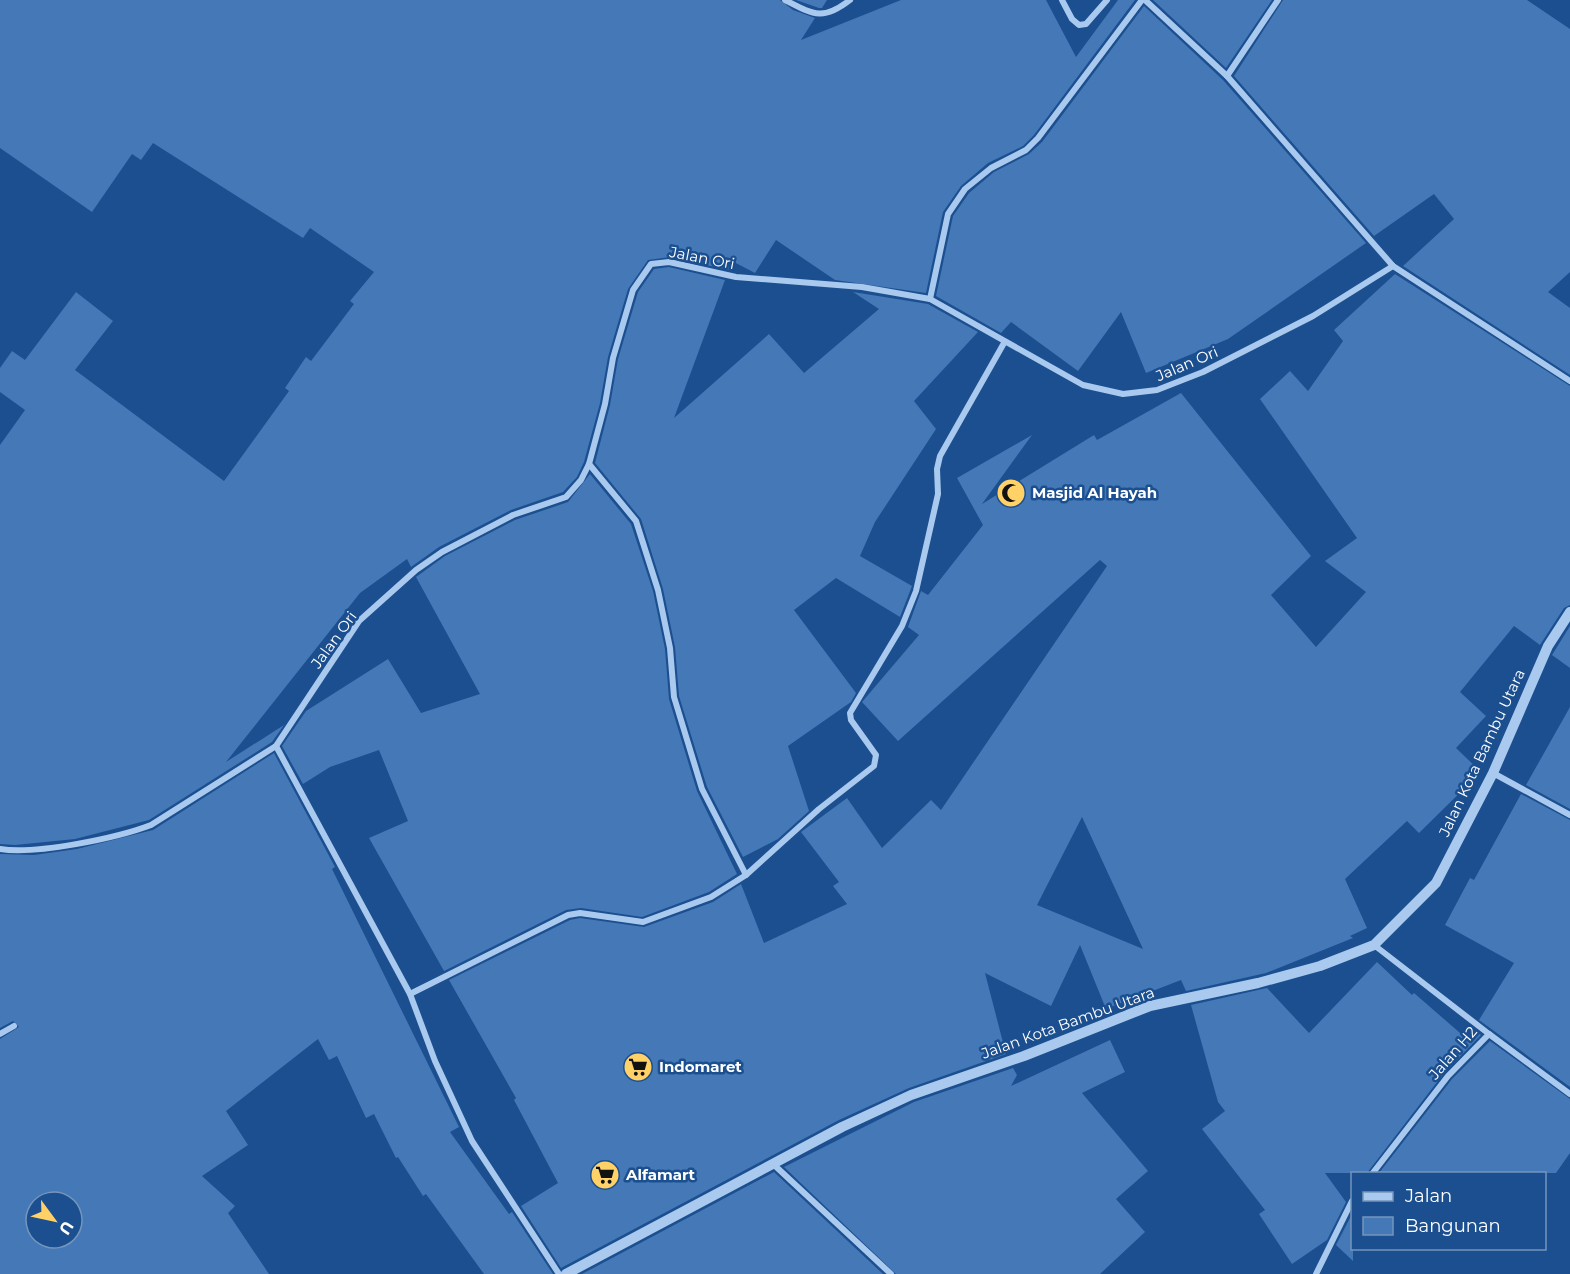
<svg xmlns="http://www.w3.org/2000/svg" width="1570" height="1274" font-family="Montserrat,sans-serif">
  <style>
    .building { fill: #4478b7; fill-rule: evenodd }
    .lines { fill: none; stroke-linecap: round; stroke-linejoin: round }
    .minor { stroke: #a9c9ee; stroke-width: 6 }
    .tertiary { stroke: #a9c9ee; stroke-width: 10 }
    .labels { text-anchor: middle; stroke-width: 5; stroke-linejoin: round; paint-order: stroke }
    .street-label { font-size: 15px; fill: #fff; stroke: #1b4f8f }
    .poi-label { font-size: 15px; font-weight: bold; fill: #fff; stroke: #1b4f8f; text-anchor: start }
  </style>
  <rect width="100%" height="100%" fill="#1b4f8f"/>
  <g class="building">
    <path d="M 0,0 L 780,0 L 793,10 L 815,18 L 801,40 L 901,0 L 1046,0 L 1076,57 L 1118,0 L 1135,0 L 1034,135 L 1023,146 L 988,163 L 961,186 L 943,212 L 926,293 L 835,280 L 776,240 L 755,273 L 732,261 L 729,270 L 670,257 L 648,260 L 628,289 L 608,357 L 600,403 L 584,462 L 577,477 L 563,492 L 511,510 L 439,547 L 411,567 L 407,559 L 360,593 L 226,762 L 284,725 L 272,742 L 149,820 L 75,839 L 15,845 L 0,844 L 0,445 L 25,410 L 0,392 L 0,368 L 12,351 L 25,360 L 76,292 L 113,321 L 75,370 L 224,481 L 289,391 L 285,388 L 306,357 L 311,361 L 354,304 L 350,301 L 374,272 L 310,228 L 303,238 L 153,143 L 141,160 L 132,154 L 92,212 L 0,148 Z"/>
    <path d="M 796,0 L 827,0 L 822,8 L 819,8 Z"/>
    <path d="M 1153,0 L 1272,0 L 1226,68 Z"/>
    <path d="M 1283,0 L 1527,0 L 1570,29 L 1570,272 L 1548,292 L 1570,308 L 1570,375 L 1403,266 L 1454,219 L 1434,194 L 1374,236 L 1234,76 Z"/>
    <path d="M 1144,6 L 1223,80 L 1366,243 L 1228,339 L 1146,373 L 1121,312 L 1078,371 L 1011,322 L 1001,333 L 936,296 L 953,216 L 969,193 L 994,172 L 1029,154 L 1042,142 Z"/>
    <path d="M 669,267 L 725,280 L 674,418 L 769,334 L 804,373 L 879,309 L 853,292 L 928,304 L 978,332 L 914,401 L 936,429 L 875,522 L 860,556 L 912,586 L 900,617 L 836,578 L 794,610 L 856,693 L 851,702 L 788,746 L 809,811 L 778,839 L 743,857 L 707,787 L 679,696 L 675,647 L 663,589 L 641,519 L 595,463 L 610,405 L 618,359 L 638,292 L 654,269 Z"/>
    <path d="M 1395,274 L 1570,386 L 1570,605 L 1564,608 L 1540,645 L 1514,626 L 1460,692 L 1486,716 L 1456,748 L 1481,772 L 1419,833 L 1407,821 L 1345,879 L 1367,928 L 1350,936 L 1353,938 L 1266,973 L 1186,991 L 1181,980 L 1106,1009 L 1080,945 L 1051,1006 L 985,973 L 1006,1054 L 909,1088 L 839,1120 L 561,1268 L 521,1206 L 558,1183 L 514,1100 L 516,1098 L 449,980 L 570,920 L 580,918 L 644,927 L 713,902 L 741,884 L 764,943 L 847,904 L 833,886 L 839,882 L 801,832 L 847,798 L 882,848 L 931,800 L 941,810 L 1107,566 L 1100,560 L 898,741 L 862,702 L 919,635 L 908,627 L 921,591 L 928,595 L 983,525 L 957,478 L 1032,435 L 982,504 L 1094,435 L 1097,440 L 1181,393 L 1311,556 L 1271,595 L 1316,647 L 1366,592 L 1325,561 L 1357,538 L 1260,399 L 1290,371 L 1308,391 L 1343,341 L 1334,330 ZM 1082,817 L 1143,949 L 1037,905 Z"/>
    <path d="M 590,474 L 631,524 L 653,591 L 665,649 L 669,699 L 697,791 L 737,874 L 709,892 L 642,917 L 581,908 L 566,910 L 444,971 L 369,838 L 408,821 L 379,750 L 330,767 L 303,784 L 282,746 L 306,711 L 388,659 L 421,713 L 480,694 L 416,577 L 445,556 L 515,520 L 568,502 Z"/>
    <path d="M 1570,626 L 1570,668 L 1552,655 Z"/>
    <path d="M 1570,707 L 1570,809 L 1526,785 Z"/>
    <path d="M 274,753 L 335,867 L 332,869 L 459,1127 L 450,1132 L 509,1214 L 512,1212 L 553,1274 L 484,1274 L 426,1194 L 423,1196 L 398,1157 L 396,1158 L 374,1114 L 366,1118 L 337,1056 L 329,1060 L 318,1039 L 226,1111 L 248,1145 L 202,1176 L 235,1206 L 228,1213 L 269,1274 L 0,1274 L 0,1039 L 19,1027 L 13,1021 L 0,1028 L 0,854 L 34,855 L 77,849 L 153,830 ZM 36,1202 L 72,1202 L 72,1238 L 36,1238 Z"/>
    <path d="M 1521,794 L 1570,820 L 1570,1087 L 1479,1020 L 1514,963 L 1445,925 L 1470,878 L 1474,880 Z"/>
    <path d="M 1377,962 L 1412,995 L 1414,993 L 1467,1039 L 1473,1029 L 1481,1035 L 1444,1073 L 1367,1173 L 1325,1173 L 1346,1202 L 1327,1240 L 1292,1264 L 1259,1214 L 1265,1210 L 1202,1129 L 1225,1111 L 1218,1102 L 1191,1005 L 1267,988 L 1309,1033 Z"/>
    <path d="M 1110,1040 L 1125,1072 L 1082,1093 L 1148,1171 L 1116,1199 L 1145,1232 L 1100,1274 L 896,1274 L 784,1167 L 914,1102 L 1013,1068 L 1017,1075 L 1011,1086 Z"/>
    <path d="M 1490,1041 L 1570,1099 L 1570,1153 L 1556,1173 L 1379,1173 L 1452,1079 Z"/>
    <path d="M 774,1172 L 883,1274 L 582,1274 Z"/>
    <path d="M 1353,1212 L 1353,1261 L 1336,1245 Z"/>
  </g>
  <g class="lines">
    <g class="minor">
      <path d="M 785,0 C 814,15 823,21 850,0"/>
      <path d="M 1062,0 L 1072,19 L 1079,25 L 1086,24 L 1107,0"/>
      <path d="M 1145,0 L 1227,76 L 1393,266 L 1570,381"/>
      <path d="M 1227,76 L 1278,0"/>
      <path d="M 930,299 L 948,214 L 965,189 L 991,168 L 1026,150 L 1038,138 L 1142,0"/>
      <path d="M 589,464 L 636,521 L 658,590 L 670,648 L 674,697 L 702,789 L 746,875"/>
      <path d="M 276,746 L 410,994 L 435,1061 L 472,1141 L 559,1274"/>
      <path d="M 1493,773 L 1570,815"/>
      <path d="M 0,849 C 35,855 117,838 151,825 L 276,746 L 359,621 L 416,570 L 442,552 L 513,515 L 566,497 L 581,480 L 589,464 L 605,404 L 613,358 L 633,290 L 651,264 L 669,262 L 736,277 L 862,287 L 930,299 L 1083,385 L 1123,394 L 1157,390 L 1203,372 L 1313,316 L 1393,266"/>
      <path d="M 410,994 L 568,915 L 580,913 L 643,922 L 711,897 L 746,875 L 819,809 L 874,766 L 876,755 L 851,720 L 850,713 L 902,626 L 916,591 L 938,494 L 937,469 L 940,456 L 1004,343"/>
      <path d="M 0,1034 L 14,1026"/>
      <path d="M 1489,1034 L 1570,1094"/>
      <path d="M 772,1163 L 891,1274"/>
      <path d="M 1372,1174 L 1448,1076 L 1489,1034 L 1374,945"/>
      <path d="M 1316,1274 L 1352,1201"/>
    </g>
    <path class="tertiary" d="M 566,1274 L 842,1127 L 911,1095 L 1024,1056 L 1150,1006 L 1258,983 L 1320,966 L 1374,945 L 1436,883 L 1493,773 L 1548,646 L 1570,612"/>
  </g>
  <defs>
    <g id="mosque-disc" transform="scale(1.5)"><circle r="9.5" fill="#ffd166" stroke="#1b4f8f"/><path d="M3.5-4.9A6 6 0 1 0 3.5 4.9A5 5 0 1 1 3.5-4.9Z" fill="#111"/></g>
    <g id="supermarket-disc" transform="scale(1.5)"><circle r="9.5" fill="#ffd166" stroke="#1b4f8f"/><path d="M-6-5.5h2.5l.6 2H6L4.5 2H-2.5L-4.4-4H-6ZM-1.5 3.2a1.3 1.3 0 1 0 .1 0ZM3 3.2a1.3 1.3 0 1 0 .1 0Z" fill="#111"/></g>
  </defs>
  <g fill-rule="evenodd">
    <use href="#mosque-disc" x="1011" y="493"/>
    <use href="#supermarket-disc" x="638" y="1067"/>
    <use href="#supermarket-disc" x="605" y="1175"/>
  </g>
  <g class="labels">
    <g class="street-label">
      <text transform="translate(702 258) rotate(11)" y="5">Jalan Ori</text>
      <text transform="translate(1187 364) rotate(-23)" y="5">Jalan Ori</text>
      <text transform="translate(334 640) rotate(-54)" y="5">Jalan Ori</text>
      <text transform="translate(1482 753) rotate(-65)" y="5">Jalan Kota Bambu Utara</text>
      <text transform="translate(1068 1023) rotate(-20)" y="5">Jalan Kota Bambu Utara</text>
      <text transform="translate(1453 1053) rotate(-49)" y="5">Jalan H2</text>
    </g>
    <g class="poi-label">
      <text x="1032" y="498">Masjid Al Hayah</text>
      <text x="659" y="1072">Indomaret</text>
      <text x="626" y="1180">Alfamart</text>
    </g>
  </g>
  <rect x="1351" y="1172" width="195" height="78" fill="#1b4f8f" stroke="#7695bc" stroke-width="1.5"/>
  <rect x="1363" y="1192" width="30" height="9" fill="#a9c9ee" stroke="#7695bc" stroke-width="1.5"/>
  <text x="1405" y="1202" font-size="18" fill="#ffffff">Jalan</text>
  <rect x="1363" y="1217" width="30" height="18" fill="#4478b7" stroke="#7695bc" stroke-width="1.5"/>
  <text x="1405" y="1232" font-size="18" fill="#ffffff">Bangunan</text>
  <g transform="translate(54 1220) rotate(123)"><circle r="28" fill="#1b4f8f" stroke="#7695bc" stroke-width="1.5"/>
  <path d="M0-4.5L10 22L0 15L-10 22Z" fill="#ffd166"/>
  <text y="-9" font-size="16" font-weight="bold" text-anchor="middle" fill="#ffffff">U</text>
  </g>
</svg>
